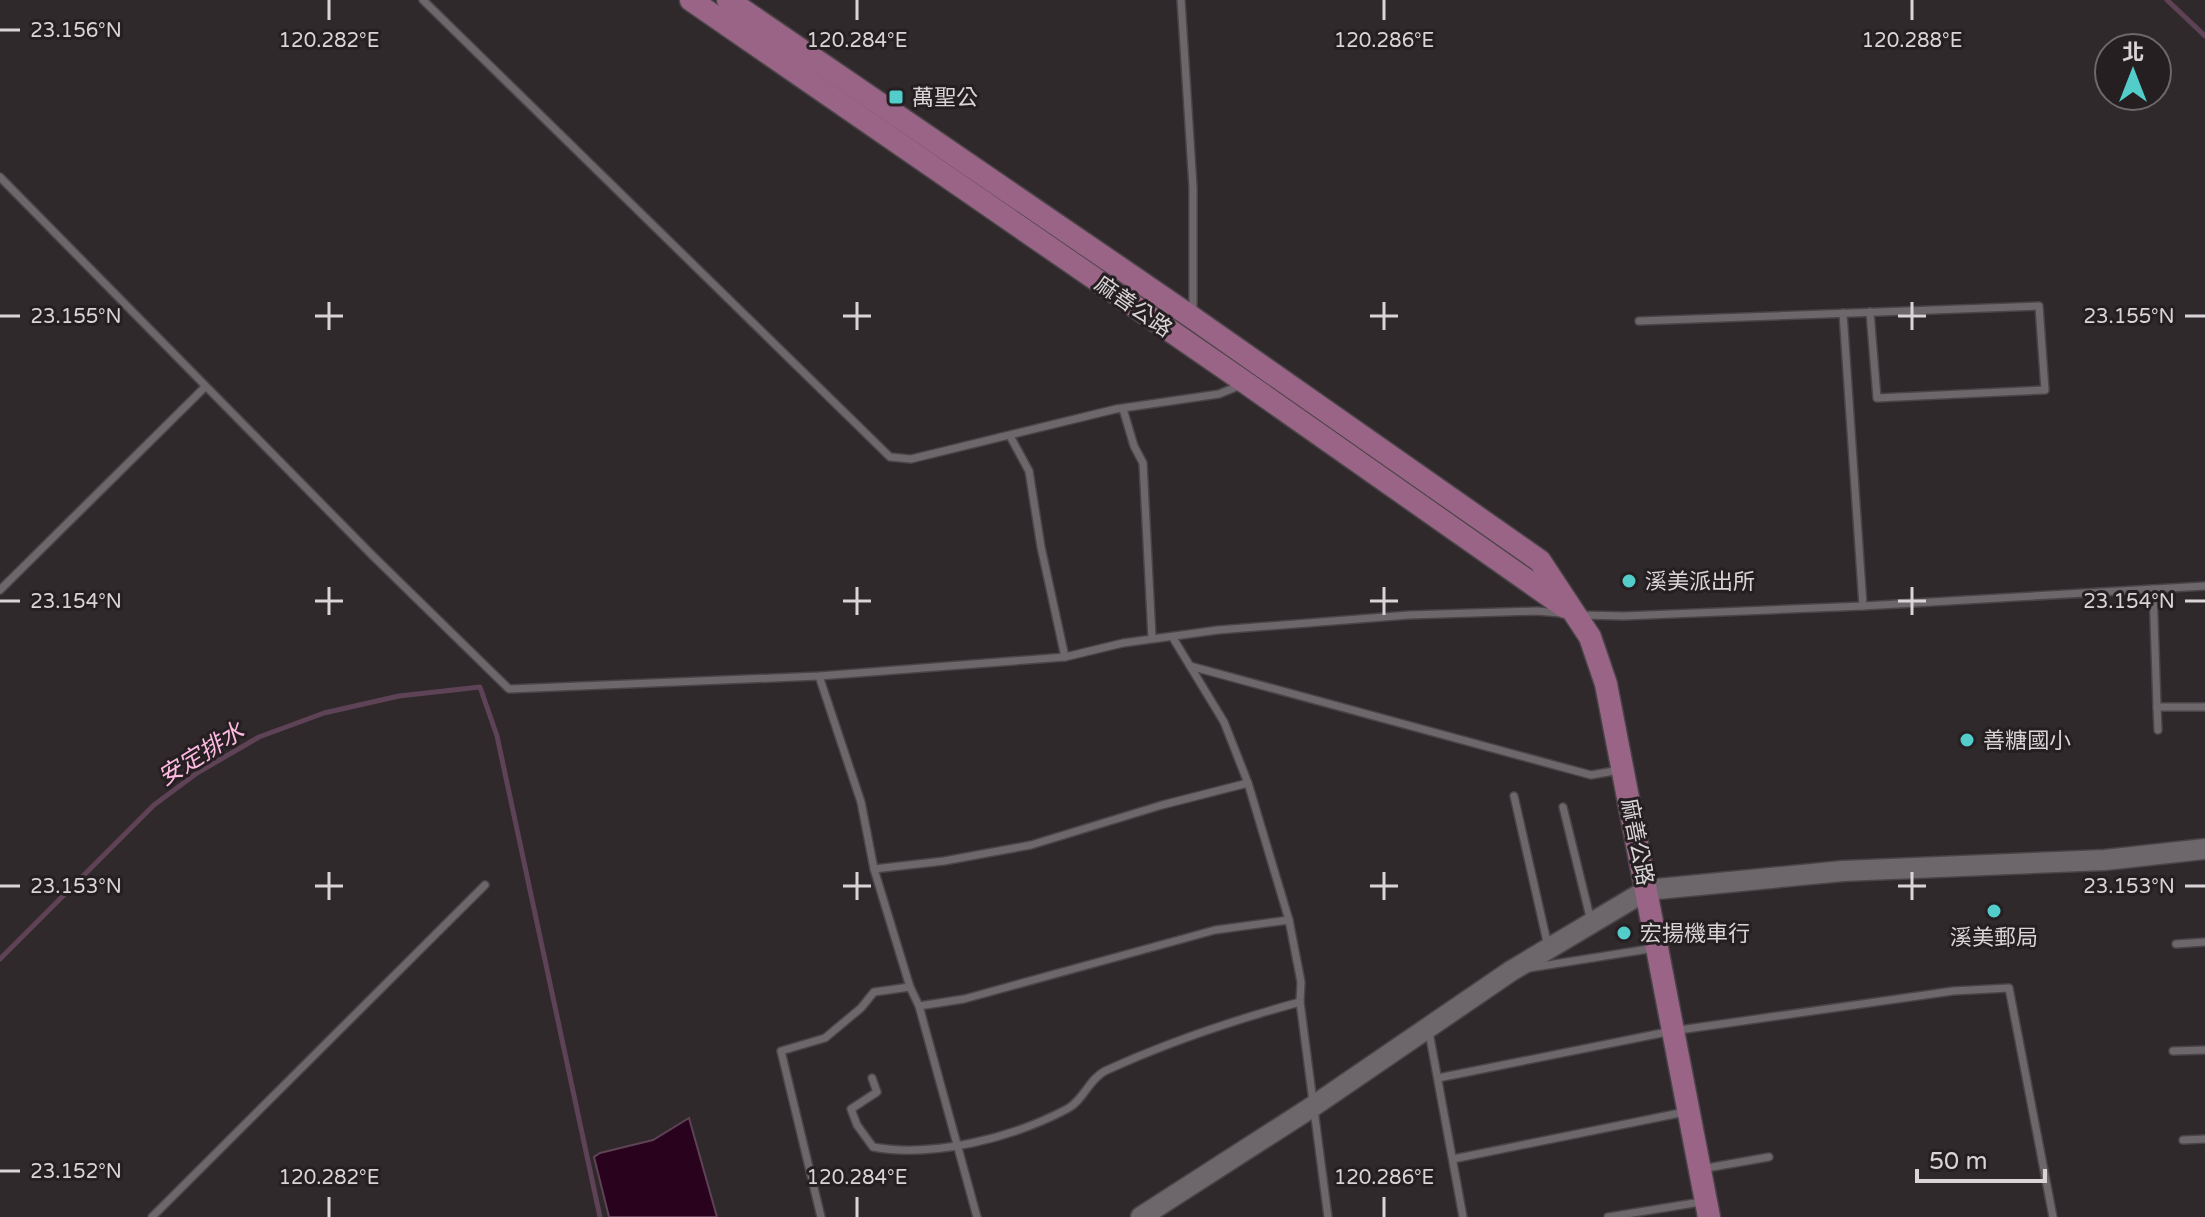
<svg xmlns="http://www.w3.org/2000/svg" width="2205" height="1217" font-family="'Varela Round','Noto Sans TC',sans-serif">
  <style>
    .water { fill: #29031d; stroke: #5e4255; stroke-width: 2 }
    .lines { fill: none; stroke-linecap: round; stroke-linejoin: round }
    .stream { stroke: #5e4255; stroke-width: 5 }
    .lane-casing { stroke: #494447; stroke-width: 10 }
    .secondary-casing { stroke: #494447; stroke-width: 23 }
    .primary-casing { stroke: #494447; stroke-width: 25 }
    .lane { stroke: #6d666a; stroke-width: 7 }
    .secondary { stroke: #6d666a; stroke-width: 20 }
    .primary { stroke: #9a6486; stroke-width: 22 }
    .ticks { fill: none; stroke: #d9d5d7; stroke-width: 3 }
    .poi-dot { fill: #53cdca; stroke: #251f22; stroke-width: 3 }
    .labels { text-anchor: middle; stroke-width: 6; stroke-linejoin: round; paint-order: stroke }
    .poi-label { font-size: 22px; fill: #d9d5d7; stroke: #251f22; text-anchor: start }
    .street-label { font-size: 22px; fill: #d9d5d7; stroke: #251f22 }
    .water-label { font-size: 24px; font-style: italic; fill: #fdbae1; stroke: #251f22 }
    .ticks-label { font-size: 20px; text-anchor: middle; fill: #d9d5d7; stroke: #251f22; stroke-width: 6; stroke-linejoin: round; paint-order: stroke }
  </style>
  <rect width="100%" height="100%" fill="#2f292c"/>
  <path class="water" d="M 689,1118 L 717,1217 L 609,1217 L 594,1157 L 600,1153 L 653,1140 Z"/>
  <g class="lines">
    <g class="stream">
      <path d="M 2167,0 L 2205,36"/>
      <path d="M 0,959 L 154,805 L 197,773 L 259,737 L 324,713 L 399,696 L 480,687 L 497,736 L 600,1217"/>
    </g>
    <g class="lane-casing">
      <g id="lane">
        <path d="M 423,0 L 890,457 L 911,459 L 1116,409 L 1219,394 L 1241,385"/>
        <path d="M 1181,0 L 1193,187 L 1193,313"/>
        <path d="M 0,177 L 373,556 L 509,689 L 819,676 L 1065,657 L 1123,643 L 1218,630 L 1409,615 L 1537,611 L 1560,613"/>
        <path d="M 1843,313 L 1863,606"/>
        <path d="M 1639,321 L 2039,306 L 2045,390 L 1877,398 L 1870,312"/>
        <path d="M 1123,409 L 1134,446 L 1143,463 L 1152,638"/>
        <path d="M 1010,436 L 1029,471 L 1041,547 L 1065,657"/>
        <path d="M 2153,589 L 2157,707 L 2205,707"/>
        <path d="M 0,590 L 205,387"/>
        <path d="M 1581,615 L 1624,616 L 1863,606 L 2205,586"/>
        <path d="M 1173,638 L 1224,722 L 1248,783 L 1289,920 L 1301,982 L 1300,1002 L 1328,1217"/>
        <path d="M 1190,666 L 1591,775 L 1620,770"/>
        <path d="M 819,676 L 861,802 L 874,869 L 910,987 L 919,1006 L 977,1217"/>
        <path d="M 2157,707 L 2158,730"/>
        <path d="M 1514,796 L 1548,946"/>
        <path d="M 1563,807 L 1591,921"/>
        <path d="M 874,869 L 944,861 L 1031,845 L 1162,805 L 1248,783"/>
        <path d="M 2176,944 L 2205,942"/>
        <path d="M 1529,968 L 1655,948"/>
        <path d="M 919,1006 L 964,999 L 1215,930 L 1289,920"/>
        <path d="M 1429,1032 L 1463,1217"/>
        <path d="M 2173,1051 L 2205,1050"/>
        <path d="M 872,1078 L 877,1092 L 851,1109 L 857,1125 L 873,1147 C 933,1158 1012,1138 1067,1109 C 1083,1101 1089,1079 1105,1071 C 1168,1042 1234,1020 1300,1002"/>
        <path d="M 1438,1078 L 1672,1031 L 1953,991 L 2009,988 L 2053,1217"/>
        <path d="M 2183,1140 L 2205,1139"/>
        <path d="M 1453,1159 L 1685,1112"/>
        <path d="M 1701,1169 L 1769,1157"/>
        <path d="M 152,1217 L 485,885"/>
        <path d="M 821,1217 L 781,1051 L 825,1038 L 861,1008 L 874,992 L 910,987"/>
        <path d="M 1608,1217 L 1701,1202"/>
      </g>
    </g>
    <g class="secondary-casing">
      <path id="secondary" d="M 1141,1217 L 1312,1107 L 1511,971 L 1647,890 L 1843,871 L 2105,860 L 2205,849"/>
    </g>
    <g class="primary-casing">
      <g id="primary">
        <path d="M 691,0 L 1246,383 L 1565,607"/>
        <path d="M 728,0 L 1193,318 L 1540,561 L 1590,637 L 1606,684 L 1709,1217"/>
      </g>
    </g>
    <use href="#lane" class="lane"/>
    <use href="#secondary" class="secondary"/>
    <use href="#primary" class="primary"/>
  </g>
  <path class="ticks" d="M 329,0 L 329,20M 857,0 L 857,20M 1384,0 L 1384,20M 1912,0 L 1912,20M 0,30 L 20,30M 329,302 L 329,330M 857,302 L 857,330M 1384,302 L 1384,330M 1912,302 L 1912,330M 0,316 L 20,316M 315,316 L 343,316M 843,316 L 871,316M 1370,316 L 1398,316M 1898,316 L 1926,316M 2185,316 L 2205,316M 329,587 L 329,615M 857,587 L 857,615M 1384,587 L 1384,615M 1912,587 L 1912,615M 0,601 L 20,601M 315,601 L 343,601M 843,601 L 871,601M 1370,601 L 1398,601M 1898,601 L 1926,601M 2185,601 L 2205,601M 329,872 L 329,900M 857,872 L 857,900M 1384,872 L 1384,900M 1912,872 L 1912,900M 0,886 L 20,886M 315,886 L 343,886M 843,886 L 871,886M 1370,886 L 1398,886M 1898,886 L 1926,886M 2185,886 L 2205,886M 0,1171 L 20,1171M 329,1197 L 329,1217M 857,1197 L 857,1217M 1384,1197 L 1384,1217"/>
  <g class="poi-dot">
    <rect x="888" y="89" width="16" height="16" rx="4"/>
    <circle cx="1629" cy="581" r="8"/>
    <circle cx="1967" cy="740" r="8"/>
    <circle cx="1994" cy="911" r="8"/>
    <circle cx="1624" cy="933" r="8"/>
  </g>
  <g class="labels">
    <g class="poi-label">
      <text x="912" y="105">萬聖公</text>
      <text x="1645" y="589">溪美派出所</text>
      <text x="1983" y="748">善糖國小</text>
      <text x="1640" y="941">宏揚機車行</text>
      <text x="1994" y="945" text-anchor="middle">溪美郵局</text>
    </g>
    <g class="street-label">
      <text transform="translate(1134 306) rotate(35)" y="8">麻善公路</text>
      <text transform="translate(1638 842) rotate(79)" y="8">麻善公路</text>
    </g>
    <g class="water-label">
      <text transform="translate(201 754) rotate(-32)" y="8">安定排水</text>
    </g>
  </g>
  <g class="ticks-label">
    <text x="76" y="37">23.156°N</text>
    <text x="329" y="47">120.282°E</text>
    <text x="857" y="47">120.284°E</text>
    <text x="1384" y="47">120.286°E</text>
    <text x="1912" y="47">120.288°E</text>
    <text x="76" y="323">23.155°N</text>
    <text x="2129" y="323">23.155°N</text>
    <text x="76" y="608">23.154°N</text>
    <text x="2129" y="608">23.154°N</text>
    <text x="76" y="893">23.153°N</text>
    <text x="2129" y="893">23.153°N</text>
    <text x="76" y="1178">23.152°N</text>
    <text x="329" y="1184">120.282°E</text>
    <text x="857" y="1184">120.284°E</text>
    <text x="1384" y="1184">120.286°E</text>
  </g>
  <g transform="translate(2133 72)"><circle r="38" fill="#251f22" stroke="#6d686a" stroke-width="2"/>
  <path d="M0-6L14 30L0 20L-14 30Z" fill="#53cdca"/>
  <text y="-12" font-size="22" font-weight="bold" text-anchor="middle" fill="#d9d5d7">北</text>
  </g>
  <path d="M1917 1169v12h128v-12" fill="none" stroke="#d9d5d7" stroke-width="4"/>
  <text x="1929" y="1169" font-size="24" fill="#d9d5d7" stroke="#251f22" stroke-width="6" paint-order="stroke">50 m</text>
</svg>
